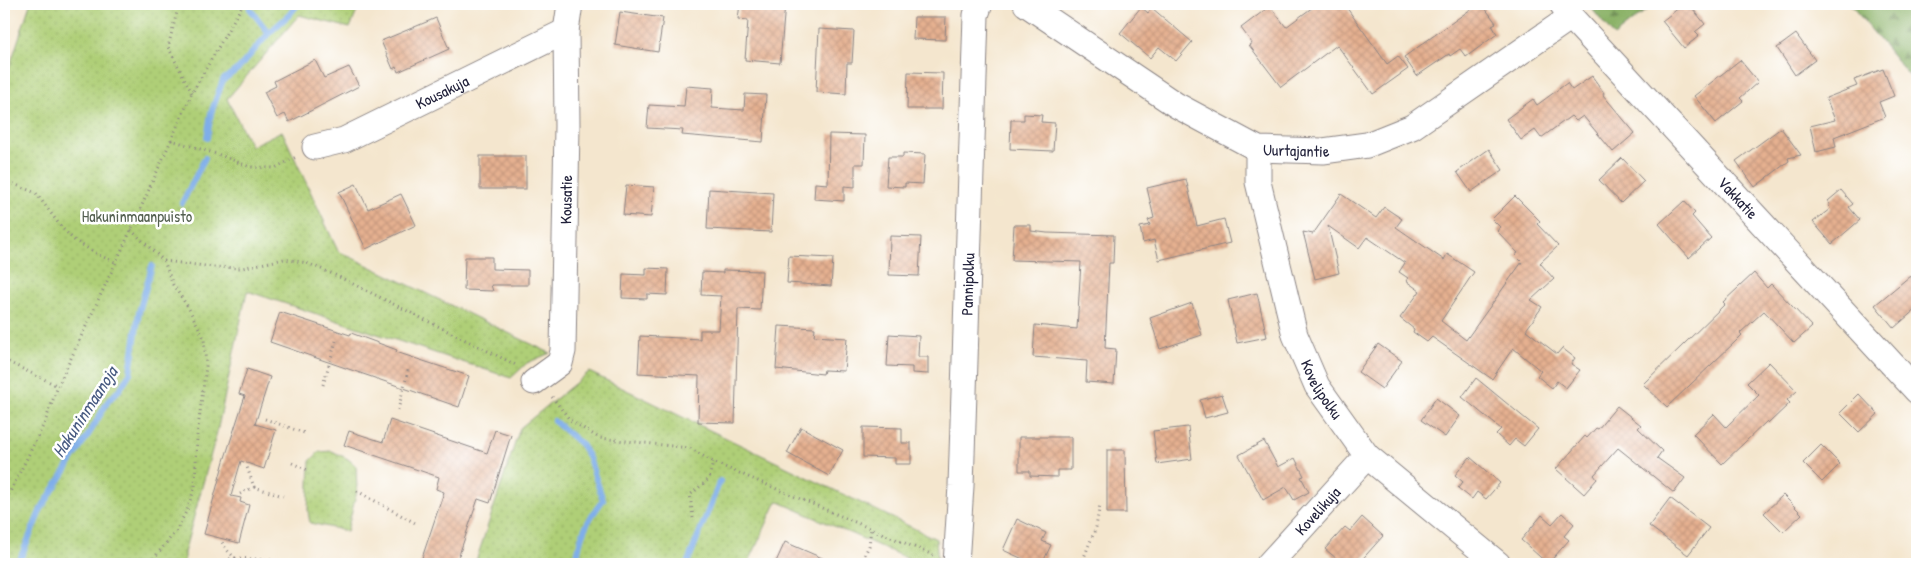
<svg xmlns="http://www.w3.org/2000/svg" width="1921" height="568" font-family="'Patrick Hand',sans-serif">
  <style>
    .forest { fill: url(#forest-firs); stroke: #566a52 }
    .park { fill: url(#park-dots); stroke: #687859 }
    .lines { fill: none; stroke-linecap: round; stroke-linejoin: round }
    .stream { stroke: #7faee9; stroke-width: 6 }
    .building { fill: url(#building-cross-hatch) }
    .minor-casing { stroke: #8b8484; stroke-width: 27 }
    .path { stroke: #8b8484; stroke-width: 3; stroke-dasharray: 1 4; stroke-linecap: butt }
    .minor { stroke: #fff; stroke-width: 25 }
    .labels { text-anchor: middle; stroke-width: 5; stroke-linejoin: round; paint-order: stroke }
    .street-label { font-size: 16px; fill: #22223b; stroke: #fff }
    .park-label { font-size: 16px; fill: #535f50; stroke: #fff }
    .water-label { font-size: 18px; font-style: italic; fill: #475a81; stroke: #fff }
  </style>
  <defs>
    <pattern id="forest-firs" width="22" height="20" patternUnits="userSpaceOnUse" patternTransform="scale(1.25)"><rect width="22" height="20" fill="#8bb268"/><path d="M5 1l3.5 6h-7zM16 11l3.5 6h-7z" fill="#719057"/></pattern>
    <pattern id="park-dots" width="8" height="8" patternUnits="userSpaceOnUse" patternTransform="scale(1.25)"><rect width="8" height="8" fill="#afcf77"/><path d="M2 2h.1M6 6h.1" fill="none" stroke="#96b168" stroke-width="1.8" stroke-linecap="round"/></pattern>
    <pattern id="building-cross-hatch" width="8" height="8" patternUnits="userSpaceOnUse" patternTransform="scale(1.25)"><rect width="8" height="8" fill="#e5b090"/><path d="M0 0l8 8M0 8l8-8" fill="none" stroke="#c4977d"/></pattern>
  </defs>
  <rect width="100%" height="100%" fill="#fff"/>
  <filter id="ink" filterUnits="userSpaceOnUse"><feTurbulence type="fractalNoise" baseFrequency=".02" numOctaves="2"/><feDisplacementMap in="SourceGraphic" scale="10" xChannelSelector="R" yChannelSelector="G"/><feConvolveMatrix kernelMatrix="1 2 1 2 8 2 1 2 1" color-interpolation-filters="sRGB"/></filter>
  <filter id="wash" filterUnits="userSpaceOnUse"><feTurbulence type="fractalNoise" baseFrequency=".0096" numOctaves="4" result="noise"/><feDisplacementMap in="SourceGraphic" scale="20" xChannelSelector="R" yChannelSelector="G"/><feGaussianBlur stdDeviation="1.12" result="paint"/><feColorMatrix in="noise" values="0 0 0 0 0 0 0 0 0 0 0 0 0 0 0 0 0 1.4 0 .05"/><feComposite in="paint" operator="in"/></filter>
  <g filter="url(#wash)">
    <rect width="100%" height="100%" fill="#f4e6ce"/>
    <g class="forest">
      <path d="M 1588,4 L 1654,4 L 1614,36 Z"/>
      <path d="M 1850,4 L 1917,4 L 1917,85 Z"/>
    </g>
    <g class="park">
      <path d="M 30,4 L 360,4 L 350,28 L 299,15 L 227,99 L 251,146 L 282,131 L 338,251 L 550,353 L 527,363 L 511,378 L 247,291 L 217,432 L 184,553 L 184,564 L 4,564 L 4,84 Z"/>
      <path d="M 589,372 L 936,539 L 938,564 L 920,564 L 777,501 L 748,564 L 475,564 L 520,428 Z"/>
      <path d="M 332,451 L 348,459 L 356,466 L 357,491 L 347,531 L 310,523 L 308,511 L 310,461 L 319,452 Z"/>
    </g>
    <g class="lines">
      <g class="stream">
        <path d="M 250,9 L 269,33"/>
        <path d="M 207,138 L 211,113 L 223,80 L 239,68 L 269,33 L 289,15 L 298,4"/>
        <path d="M 182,203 L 205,158"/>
        <path d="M 554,421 L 581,444 L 589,458 L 603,500 C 585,524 580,534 576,564"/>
        <path d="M 18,564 L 41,509 L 92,429 L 108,401 L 120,389 L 130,373 L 139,312 L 152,266"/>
        <path d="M 687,564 L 720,481"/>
      </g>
    </g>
    <g id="blocks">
      <g class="building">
        <path d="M 740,4 L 785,4 L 780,63 L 745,60 L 748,20 L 738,19 Z"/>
        <path d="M 1317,4 L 1344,4 L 1387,64 L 1398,56 L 1408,69 L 1373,94 L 1337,45 L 1281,87 L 1249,45 L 1252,43 L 1241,28 L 1270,6 L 1286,27 Z"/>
        <path d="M 1478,4 L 1482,4 L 1496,23 L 1492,25 L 1497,34 L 1466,57 L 1460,49 L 1450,56 L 1449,54 L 1417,76 L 1404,57 Z"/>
        <path d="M 1684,4 L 1689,4 L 1705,24 L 1695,32 L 1699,36 L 1684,48 L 1662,21 Z"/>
        <path d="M 1141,7 L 1148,13 L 1152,8 L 1192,42 L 1176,61 L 1159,47 L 1150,58 L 1120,33 Z"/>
        <path d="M 620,12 L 663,18 L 658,52 L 615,45 Z"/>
        <path d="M 914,17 L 946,17 L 945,40 L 913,39 Z"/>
        <path d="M 436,18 L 449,49 L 398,72 L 396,67 L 393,69 L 381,41 Z"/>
        <path d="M 819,29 L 854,31 L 852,63 L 847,63 L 846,94 L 816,92 Z"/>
        <path d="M 1796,34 L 1815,60 L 1795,75 L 1777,48 Z"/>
        <path d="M 315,60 L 324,78 L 349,67 L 359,86 L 289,122 L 285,114 L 277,118 L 264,92 L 276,86 L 274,81 Z"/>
        <path d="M 1740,60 L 1758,82 L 1740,98 L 1743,101 L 1716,123 L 1694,96 Z"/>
        <path d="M 1883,69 L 1894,96 L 1879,102 L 1885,117 L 1834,137 L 1836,147 L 1816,152 L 1810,126 L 1835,120 L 1826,98 L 1857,86 L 1854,80 Z"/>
        <path d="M 908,72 L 943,73 L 942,109 L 907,109 Z"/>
        <path d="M 1592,76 L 1604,93 L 1603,95 L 1635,133 L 1613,152 L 1583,116 L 1576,121 L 1571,116 L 1541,138 L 1535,130 L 1521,140 L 1506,119 L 1533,99 L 1537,105 L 1567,83 L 1572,90 Z"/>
        <path d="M 686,86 L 713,88 L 712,108 L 744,110 L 745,94 L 766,95 L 763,142 L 682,135 L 683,130 L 647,128 L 649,105 L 684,107 Z"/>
        <path d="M 1024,114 L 1042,115 L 1041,122 L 1055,123 L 1053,151 L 1010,149 L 1011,120 L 1024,120 Z"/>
        <path d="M 1781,128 L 1801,155 L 1788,158 L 1789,161 L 1755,187 L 1736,161 Z"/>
        <path d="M 829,134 L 865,135 L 864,164 L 855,164 L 855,187 L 844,186 L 844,201 L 814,199 L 815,183 L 828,184 Z"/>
        <path d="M 1489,149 L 1503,170 L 1471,192 L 1457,172 Z"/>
        <path d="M 903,153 L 925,154 L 923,184 L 905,183 L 905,187 L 886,186 L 888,157 L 903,157 Z"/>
        <rect x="480" y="156" width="46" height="33"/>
        <path d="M 1622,158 L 1644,181 L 1621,203 L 1599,180 Z"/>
        <path d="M 1186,179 L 1197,226 L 1224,219 L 1230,243 L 1159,260 L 1154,240 L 1143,243 L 1140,227 L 1150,225 L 1148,220 L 1154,218 L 1147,188 Z"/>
        <path d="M 356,184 L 368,209 L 401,194 L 416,225 L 366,249 L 339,192 Z"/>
        <path d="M 626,185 L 654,187 L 651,217 L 623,215 Z"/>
        <path d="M 709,189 L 773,193 L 771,232 L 707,229 Z"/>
        <path d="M 1841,190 L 1853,204 L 1849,207 L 1860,220 L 1832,244 L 1813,222 L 1830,209 L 1828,201 Z"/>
        <path d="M 1341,194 L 1376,218 L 1384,207 L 1402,219 L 1396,227 L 1444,260 L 1447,254 L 1474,272 L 1441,321 L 1466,340 L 1522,262 L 1515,255 L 1518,253 L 1497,231 L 1500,227 L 1492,219 L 1515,196 L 1540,221 L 1537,224 L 1558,246 L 1540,263 L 1554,279 L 1531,300 L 1542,307 L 1526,330 L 1557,354 L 1562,348 L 1575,358 L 1571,364 L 1580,370 L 1566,388 L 1557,381 L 1552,388 L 1537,376 L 1541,371 L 1513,348 L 1492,379 L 1432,337 L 1427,342 L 1413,332 L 1414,329 L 1400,318 L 1420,291 L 1406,281 L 1408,278 L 1399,272 L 1405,263 L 1367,237 L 1359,248 L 1328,226 L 1339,273 L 1315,279 L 1303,232 L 1313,234 Z"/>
        <path d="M 1684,201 L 1695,213 L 1692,216 L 1711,238 L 1689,258 L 1659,224 Z"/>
        <path d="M 1014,225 L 1031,225 L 1031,231 L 1047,233 L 1114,235 L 1113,263 L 1109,263 L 1105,348 L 1116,349 L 1114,384 L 1086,382 L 1087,361 L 1033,357 L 1035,325 L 1077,329 L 1081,262 L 1012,260 Z"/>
        <path d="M 890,236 L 921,237 L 919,276 L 889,275 Z"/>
        <path d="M 789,256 L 833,258 L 831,286 L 787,283 Z"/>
        <path d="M 465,257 L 492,257 L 492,269 L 528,270 L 528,285 L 491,285 L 493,291 L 464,290 Z"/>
        <path d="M 646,268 L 668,269 L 667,295 L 647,294 L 647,299 L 622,298 L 623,274 L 646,275 Z"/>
        <path d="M 723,270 L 762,271 L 760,310 L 738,309 L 735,423 L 698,422 L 699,376 L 638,373 L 640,336 L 700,339 L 700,330 L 719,330 L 721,296 L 701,295 L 702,272 L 723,273 Z"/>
        <path d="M 1754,273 L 1767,288 L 1771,284 L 1812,327 L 1794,343 L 1764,311 L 1740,333 L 1742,335 L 1735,342 L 1667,407 L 1643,384 L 1725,304 L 1723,302 Z"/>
        <path d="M 1910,276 L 1917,284 L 1917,308 L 1894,328 L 1875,305 Z"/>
        <path d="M 1257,293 L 1267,337 L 1237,343 L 1228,300 Z"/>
        <path d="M 1192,303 L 1202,335 L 1160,349 L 1150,318 Z"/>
        <path d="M 280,312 L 350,335 L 351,333 L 397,350 L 396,352 L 469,376 L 459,407 L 270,342 Z"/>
        <path d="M 779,326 L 815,328 L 814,336 L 847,338 L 844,371 L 824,370 L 823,374 L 776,369 Z"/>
        <path d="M 889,334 L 919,336 L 918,357 L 928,357 L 928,374 L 912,373 L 912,367 L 887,366 Z"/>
        <path d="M 1378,344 L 1402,361 L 1382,389 L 1358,372 Z"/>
        <path d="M 1769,362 L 1797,391 L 1787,400 L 1790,403 L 1769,423 L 1767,421 L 1722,464 L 1693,434 L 1714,414 L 1726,427 L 1759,395 L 1747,383 Z"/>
        <path d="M 247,369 L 270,377 L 255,424 L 276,430 L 264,469 L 241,461 L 231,496 L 241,498 L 240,502 L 249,505 L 239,543 L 204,534 L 224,461 L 245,396 L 239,394 Z"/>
        <path d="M 1476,378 L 1538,429 L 1524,446 L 1515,439 L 1509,446 L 1496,434 L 1501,429 L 1462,397 Z"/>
        <path d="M 1222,394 L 1228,412 L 1205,418 L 1200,400 Z"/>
        <path d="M 1859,394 L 1878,414 L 1859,432 L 1840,413 Z"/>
        <path d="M 1436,398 L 1460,416 L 1445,437 L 1421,420 Z"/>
        <path d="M 1617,406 L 1641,425 L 1638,428 L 1662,451 L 1657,458 L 1685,478 L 1674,493 L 1618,448 L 1594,475 L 1597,479 L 1584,494 L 1556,469 L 1585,436 L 1587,438 L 1596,428 L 1598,429 Z"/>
        <path d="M 390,420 L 487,453 L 495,430 L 511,435 L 490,503 L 478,499 L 456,564 L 420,564 L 444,492 L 436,489 L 439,477 L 344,445 L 349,431 L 383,442 Z"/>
        <path d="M 801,427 L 843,450 L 829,476 L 787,453 Z"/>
        <path d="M 863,427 L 902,428 L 902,443 L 911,443 L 911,464 L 895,464 L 895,458 L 863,457 Z"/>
        <path d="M 1188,427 L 1192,459 L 1157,464 L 1153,431 Z"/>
        <path d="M 1019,437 L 1071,437 L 1071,470 L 1057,470 L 1057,477 L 1030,476 L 1030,471 L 1019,471 Z"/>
        <path d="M 1264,441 L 1278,467 L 1295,458 L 1304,476 L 1301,477 L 1309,492 L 1294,500 L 1286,487 L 1263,500 L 1239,455 Z"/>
        <path d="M 1821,445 L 1840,464 L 1822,482 L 1803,463 Z"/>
        <path d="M 1107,450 L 1125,450 L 1126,513 L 1107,513 Z"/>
        <path d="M 1470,457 L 1500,483 L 1486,499 L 1477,492 L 1472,499 L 1458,488 L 1463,482 L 1455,475 Z"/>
        <path d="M 1783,495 L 1802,514 L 1783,532 L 1764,513 Z"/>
        <path d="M 1670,498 L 1709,528 L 1688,555 L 1649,526 Z"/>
        <path d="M 1562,513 L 1574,524 L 1564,536 L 1569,540 L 1548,564 L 1521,540 L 1542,515 L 1552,524 Z"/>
        <path d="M 1362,517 L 1383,536 L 1358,564 L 1343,564 L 1325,549 L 1345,527 L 1350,531 Z"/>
        <path d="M 1017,519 L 1046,533 L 1042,541 L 1051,545 L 1042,564 L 1034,564 L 1003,550 Z"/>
        <path d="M 785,542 L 836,564 L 775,564 Z"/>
      </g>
    </g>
  </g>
  <g filter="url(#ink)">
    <use href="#blocks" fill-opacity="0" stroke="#8b8484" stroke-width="1"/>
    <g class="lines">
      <g class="minor-casing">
        <g id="minor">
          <path id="s1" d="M 1026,4 L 1176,105 L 1258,149 L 1323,151 L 1367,145 L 1412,127 L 1571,17"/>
          <path id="s2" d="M 1562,4 L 1571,17 L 1917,391"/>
          <path id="s3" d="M 315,147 L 344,140 L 566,31"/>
          <path id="s4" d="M 1258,149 L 1258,182 L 1295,335 L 1317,386 L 1367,456 L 1498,564"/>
          <path id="s5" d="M 534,382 L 560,363 L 563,351 L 567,126 L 566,31 L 570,4"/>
          <path id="s6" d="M 956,564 L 961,486 L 976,15 L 980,4"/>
          <path id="s7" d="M 1269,564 L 1367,456"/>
        </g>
      </g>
      <g class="path">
        <path d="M 179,4 L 168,47 L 192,93"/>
        <path d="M 171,140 L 220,155 L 250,167 L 275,168 L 296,157"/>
        <path d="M 4,180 L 36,193 L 62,228 L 75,241 L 101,256 L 115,262"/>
        <path d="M 131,230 L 164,261 L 173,285 L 188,307 L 204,338 L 206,366 L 197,436 L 195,487 L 187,510 L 176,531 L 149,564"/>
        <path d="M 164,261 L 213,267 L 242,268 L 284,259 L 307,263 L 333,274 L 518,366"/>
        <path d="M 4,360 L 58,386"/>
        <path d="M 323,385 L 336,341"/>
        <path d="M 552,397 L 570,420 L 599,438 L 690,448 L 713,462 L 933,555"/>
        <path d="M 398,410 L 409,367"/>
        <path d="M 265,419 L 307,434"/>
        <path d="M 292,463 L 310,471"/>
        <path d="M 254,487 L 283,496"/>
        <path d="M 357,491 L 417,524"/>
        <path d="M 240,494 L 254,487 L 247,467"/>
        <path d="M 4,504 L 45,422 L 58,386 L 131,230 L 192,93 L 243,4"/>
        <path d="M 693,518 L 690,495 L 709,479 L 713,462"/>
        <path d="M 235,558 L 271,560"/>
        <path d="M 1083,560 L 1096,527 L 1100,504"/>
        <path d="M 221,564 L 228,559 L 235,558 L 226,549 L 222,542"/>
        <path d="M 860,564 L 869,546 L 871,529"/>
      </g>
      <use href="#minor" class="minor"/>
    </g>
  </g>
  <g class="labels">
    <g class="street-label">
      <text dy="6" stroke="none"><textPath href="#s3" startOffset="139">Kousakuja</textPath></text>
      <text dy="6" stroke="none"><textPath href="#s1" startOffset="312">Uurtajantie</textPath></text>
      <text dy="6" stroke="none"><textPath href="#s2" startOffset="262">Vakkatie</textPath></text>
      <text dy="6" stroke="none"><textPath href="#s5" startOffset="196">Kousatie</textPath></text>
      <text dy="6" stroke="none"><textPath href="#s6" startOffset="280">Pannipolku</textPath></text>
      <text dy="6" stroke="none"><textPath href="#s4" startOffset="251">Kovelipolku</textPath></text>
      <text dy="6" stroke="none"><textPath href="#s7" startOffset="72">Kovelikuja</textPath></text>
    </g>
    <g class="park-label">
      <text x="137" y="222">Hakuninmaanpuisto</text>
    </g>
    <g class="water-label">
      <text transform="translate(85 412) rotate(-57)" y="6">Hakuninmaanoja</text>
    </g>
  </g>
  <rect width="1921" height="568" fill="none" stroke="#fff" stroke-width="20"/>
</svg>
